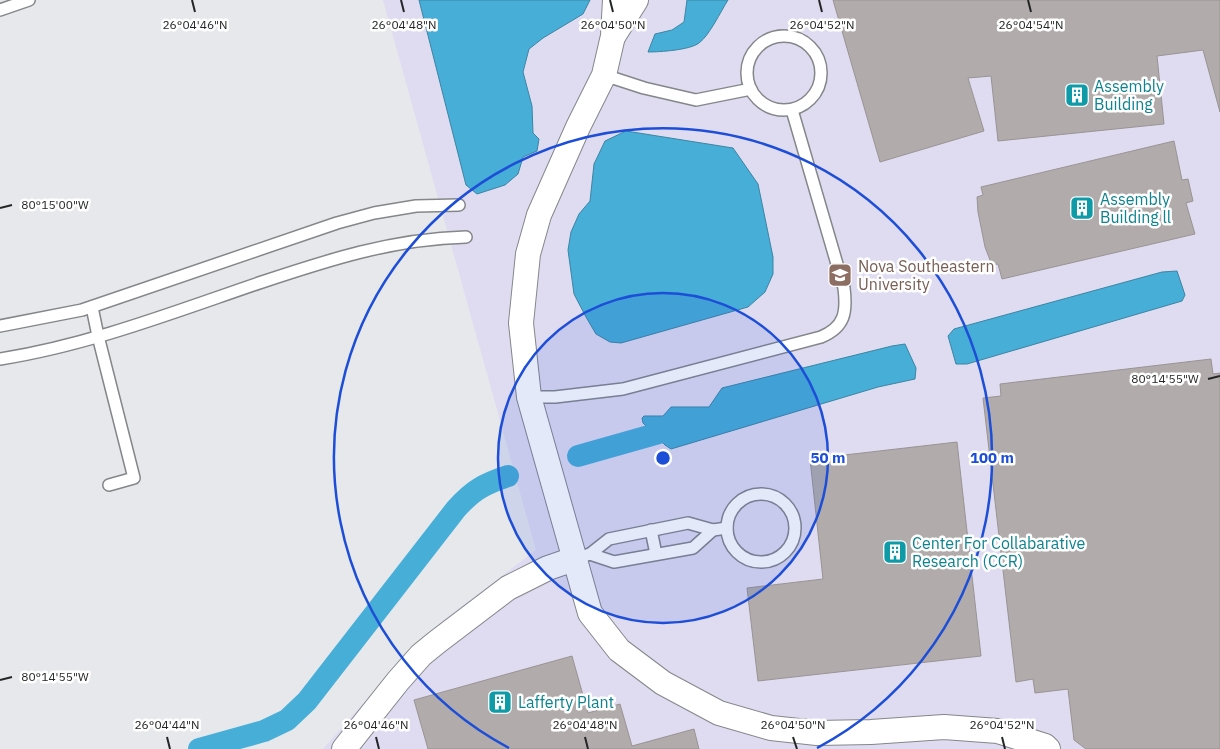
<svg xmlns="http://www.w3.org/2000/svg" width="1220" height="749" font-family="'IBM Plex Sans',sans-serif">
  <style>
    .education { fill: #dfdbf1 }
    .water { fill: #46aed7; stroke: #3c85a2 }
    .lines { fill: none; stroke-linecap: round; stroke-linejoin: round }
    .canal { stroke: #46aed7; stroke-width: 22 }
    .building { fill: #b1acab; stroke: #999493 }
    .lane-casing { stroke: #84878a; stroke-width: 14 }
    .street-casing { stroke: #84878a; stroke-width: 26 }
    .lane { stroke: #fff; stroke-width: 11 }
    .street { stroke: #fff; stroke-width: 24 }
    .ticks { fill: none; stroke: #242526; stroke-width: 2 }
    .ring { fill: none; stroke: #1d4ed8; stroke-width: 2.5 }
    .labels { text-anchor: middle; stroke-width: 5; stroke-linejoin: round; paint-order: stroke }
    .culture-label { font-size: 16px; fill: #0d838f; stroke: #fff; text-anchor: start }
    .education-label { font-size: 16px; fill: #785e54; stroke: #fff; text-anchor: start }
    .ticks-label { font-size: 12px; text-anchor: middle; fill: #242526; stroke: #fff; stroke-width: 5; stroke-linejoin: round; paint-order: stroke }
    .centre { fill: #1d4ed8; stroke: #fff; stroke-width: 2.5 }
    .ring-label { font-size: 15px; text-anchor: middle; font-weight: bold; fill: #1d4ed8; stroke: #fff; stroke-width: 5; stroke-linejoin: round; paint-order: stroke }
  </style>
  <rect width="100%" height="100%" fill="#e6e8ec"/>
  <path class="education" d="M 383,0 L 1220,0 L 1220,749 L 323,749 L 388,675 L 442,621 L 536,550 Z"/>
  <g class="water">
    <path d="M 419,0 L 590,0 L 583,14 L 543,38 L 529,49 L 523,72 L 532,106 L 533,133 L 539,139 L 537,151 L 523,157 L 518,174 L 505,185 L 477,194 L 466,185 Z"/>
    <path d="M 687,0 L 728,0 C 721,11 709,36 699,43 C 690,50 660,52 648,52 L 655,34 L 672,30 L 684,22 Z"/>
    <path d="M 626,131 L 733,148 L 758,184 L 773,257 L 773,274 L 765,292 L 748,307 L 621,343 L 610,342 L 596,334 L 586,317 L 574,294 L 568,250 L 571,232 L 579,214 L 590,201 L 594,164 L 605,141 Z"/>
    <path d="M 1177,271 L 1185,295 L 1182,301 L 967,364 L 956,364 L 948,336 L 954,329 L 1162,272 Z"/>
    <path d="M 905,344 L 916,368 L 915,379 L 878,387 L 671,449 L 665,445 L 643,423 L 642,418 L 644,416 L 663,416 L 671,407 L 709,407 L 722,388 L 892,346 Z"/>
  </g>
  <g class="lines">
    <g class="canal">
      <path d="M 578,456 L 684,426"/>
      <path d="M 199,749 L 264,731 L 287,720 L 307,701 L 456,509 C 473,490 484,484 508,476"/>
    </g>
  </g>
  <g class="building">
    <path d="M 833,0 L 1220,0 L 1220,112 L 1203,50 L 1157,56 L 1164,124 L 998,141 L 991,76 L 968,78 L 984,131 L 880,162 Z"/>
    <path d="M 1174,141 L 1182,180 L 1188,179 L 1193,201 L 1186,203 L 1195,234 L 1002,279 L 998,264 L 992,265 L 985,247 L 978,212 L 977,197 L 983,195 L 981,187 Z"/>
    <path d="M 1211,359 L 1213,374 L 1220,373 L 1220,749 L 1086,749 L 1074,740 L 1068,689 L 1035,693 L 1033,679 L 1016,682 L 983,398 L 1001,396 L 1000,384 Z"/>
    <path d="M 957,442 L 981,656 L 758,681 L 747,588 L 823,579 L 810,459 Z"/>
    <path d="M 572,656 L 588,713 L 620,704 L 632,746 L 694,729 L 699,749 L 428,749 L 414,700 Z"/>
  </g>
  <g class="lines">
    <g class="lane-casing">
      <g id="lane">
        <path d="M 0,10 L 29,0"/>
        <circle cx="784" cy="73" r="37"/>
        <path d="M 604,75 L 644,88 L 696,100 L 751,89"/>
        <path d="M 92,307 L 98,336 L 134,478 L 109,485"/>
        <path d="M 0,326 L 82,310 L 337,223 L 374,213 L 416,206 L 459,205"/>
        <path d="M 0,359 C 89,345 174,312 259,283 C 328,260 392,239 466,237"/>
        <path d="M 529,397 L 555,397 L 623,389 L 821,337 C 845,327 847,312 844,288 L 792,110"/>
        <circle cx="761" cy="528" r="34"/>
        <path d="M 651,530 L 656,554"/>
        <path d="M 590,554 L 614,562 L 693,548 L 713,530"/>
        <path d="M 574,559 L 590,554 L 609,539 L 688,523 L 713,530 L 727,528"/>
      </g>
    </g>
    <g class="street-casing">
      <g id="street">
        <path d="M 615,0 L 613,36 L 604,75 L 578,127 L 539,215 L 528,254 L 521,323 L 529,397 L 590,613 L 619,650 L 663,683 L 719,713 L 771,728 L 817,733 L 871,732 L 944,727 L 998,731 L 1045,746 L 1048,749"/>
        <path d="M 614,35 L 636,0"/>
        <path d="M 344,749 L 398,681 L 421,655 L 437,642 L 508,588 L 548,568 L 574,559"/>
      </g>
    </g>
    <use href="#lane" class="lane"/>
    <use href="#street" class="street"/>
  </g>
  <path class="ticks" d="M 192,0 L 195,12M 401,0 L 404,12M 610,0 L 613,12M 819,0 L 822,12M 1028,0 L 1031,12M 0,208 L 12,205M 1208,379 L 1220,376M 0,680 L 12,677M 167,737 L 170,749M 376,737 L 379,749M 585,737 L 588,749M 793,737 L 797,749M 1002,737 L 1005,749"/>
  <circle cx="663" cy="458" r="165" fill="#1d4ed8" fill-opacity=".12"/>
  <g class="ring">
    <circle cx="663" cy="458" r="165"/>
    <path d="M509 748A329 329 0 1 1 817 748"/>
  </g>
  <defs>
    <g id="building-square" transform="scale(1.25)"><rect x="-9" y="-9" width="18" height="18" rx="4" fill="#0f9aa8" stroke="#fff"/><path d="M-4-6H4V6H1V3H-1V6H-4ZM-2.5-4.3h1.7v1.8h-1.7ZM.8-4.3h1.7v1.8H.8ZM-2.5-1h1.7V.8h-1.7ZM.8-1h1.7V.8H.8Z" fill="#fff"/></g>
    <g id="university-square" transform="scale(1.25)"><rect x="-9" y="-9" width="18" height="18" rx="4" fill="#8d6e63" stroke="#fff"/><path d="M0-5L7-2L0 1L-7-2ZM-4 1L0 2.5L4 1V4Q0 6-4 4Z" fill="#fff"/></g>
  </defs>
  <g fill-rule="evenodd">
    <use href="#building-square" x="1077" y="95"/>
    <use href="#building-square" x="1082" y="208"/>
    <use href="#university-square" x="840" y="275"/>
    <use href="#building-square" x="895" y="552"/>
    <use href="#building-square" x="500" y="702"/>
  </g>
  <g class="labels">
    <g class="culture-label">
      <text x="1094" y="92">Assembly<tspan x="1094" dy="18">Building</tspan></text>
      <text x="1100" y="205">Assembly<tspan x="1100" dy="18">Building ll</tspan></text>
      <text x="912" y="549">Center For Collabarative<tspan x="912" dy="18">Research (CCR)</tspan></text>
      <text x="518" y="708">Lafferty Plant</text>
    </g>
    <g class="education-label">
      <text x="858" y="272">Nova Southeastern<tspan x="858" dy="18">University</tspan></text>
    </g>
  </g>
  <g class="ticks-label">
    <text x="195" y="29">26°04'46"N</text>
    <text x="404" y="29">26°04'48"N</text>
    <text x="613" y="29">26°04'50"N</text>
    <text x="822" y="29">26°04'52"N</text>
    <text x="1031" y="29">26°04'54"N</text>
    <text x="55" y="209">80°15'00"W</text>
    <text x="1165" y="383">80°14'55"W</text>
    <text x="55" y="681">80°14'55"W</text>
    <text x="167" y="729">26°04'44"N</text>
    <text x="376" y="729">26°04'46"N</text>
    <text x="585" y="729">26°04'48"N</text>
    <text x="793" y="729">26°04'50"N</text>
    <text x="1002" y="729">26°04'52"N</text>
  </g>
  <circle cx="663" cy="458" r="8" class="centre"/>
  <g class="ring-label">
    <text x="828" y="463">50 m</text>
    <text x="992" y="463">100 m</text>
  </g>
</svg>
